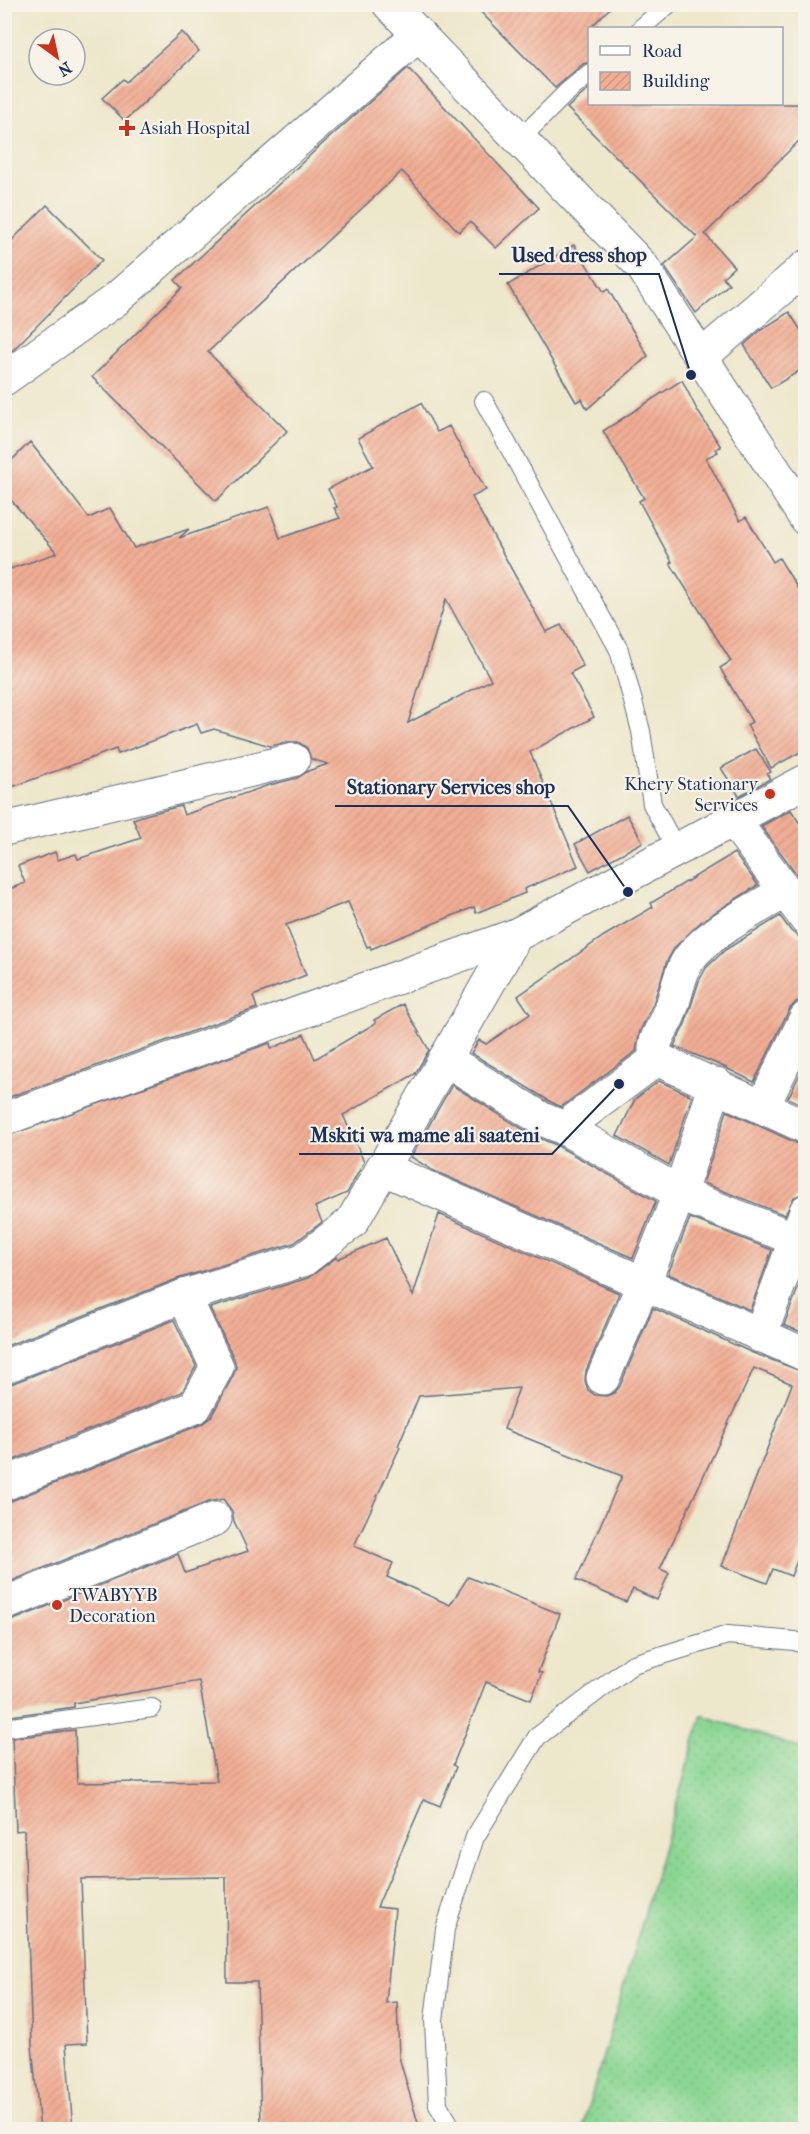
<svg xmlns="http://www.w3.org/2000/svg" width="810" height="2134" font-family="'IM FELL French Canon',serif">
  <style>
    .grass { fill: url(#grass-dots); stroke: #528278; stroke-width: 1.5 }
    .building { fill: url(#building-hatch); fill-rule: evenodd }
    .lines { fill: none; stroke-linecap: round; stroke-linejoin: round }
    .service-casing { stroke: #646f84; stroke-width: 20 }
    .minor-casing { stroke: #646f84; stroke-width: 35 }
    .tertiary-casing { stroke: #646f84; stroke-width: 35 }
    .service { stroke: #fff; stroke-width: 18 }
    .minor { stroke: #fff; stroke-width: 33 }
    .tertiary { stroke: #fff; stroke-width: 33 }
    .poi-dot { fill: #c8321e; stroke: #f7f3e8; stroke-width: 2 }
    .labels { text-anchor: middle; stroke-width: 4.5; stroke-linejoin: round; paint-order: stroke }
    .poi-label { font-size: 18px; fill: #1b2f5e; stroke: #f7f3e8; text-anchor: start }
    .leader { fill: none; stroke: #1b2f5e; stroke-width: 2 }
    .callout-dot { fill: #1b2f5e; stroke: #f7f3e8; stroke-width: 2 }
    .callout-label { font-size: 20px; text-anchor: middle; font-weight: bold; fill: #1b2f5e; stroke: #f7f3e8; stroke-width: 4.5; stroke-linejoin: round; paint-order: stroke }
  </style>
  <defs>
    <pattern id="grass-dots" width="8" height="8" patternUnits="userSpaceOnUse" patternTransform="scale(1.5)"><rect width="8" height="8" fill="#8ad693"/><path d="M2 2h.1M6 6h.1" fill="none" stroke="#76b881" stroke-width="1.8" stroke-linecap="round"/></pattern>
    <pattern id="building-hatch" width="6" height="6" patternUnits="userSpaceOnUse" patternTransform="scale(1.5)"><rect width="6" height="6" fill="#f2ae94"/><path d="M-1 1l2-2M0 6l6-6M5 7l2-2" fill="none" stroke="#cf9682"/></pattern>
  </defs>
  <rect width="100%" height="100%" fill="#f7f3e8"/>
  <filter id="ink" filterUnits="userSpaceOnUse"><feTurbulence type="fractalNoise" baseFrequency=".0167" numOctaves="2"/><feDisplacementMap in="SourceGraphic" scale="12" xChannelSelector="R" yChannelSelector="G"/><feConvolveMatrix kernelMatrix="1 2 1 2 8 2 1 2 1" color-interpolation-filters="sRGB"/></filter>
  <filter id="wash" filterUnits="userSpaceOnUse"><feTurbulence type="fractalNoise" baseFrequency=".008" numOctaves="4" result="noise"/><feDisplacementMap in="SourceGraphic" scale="24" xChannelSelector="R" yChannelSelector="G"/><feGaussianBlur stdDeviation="1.35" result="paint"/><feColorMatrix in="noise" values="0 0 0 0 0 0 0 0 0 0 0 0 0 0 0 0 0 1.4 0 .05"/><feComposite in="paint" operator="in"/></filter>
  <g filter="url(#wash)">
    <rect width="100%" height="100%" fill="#ede7cb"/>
    <path class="grass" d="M 702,1715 L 805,1750 L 805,2129 L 582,2129 Z"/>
    <g id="blocks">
      <g class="building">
        <path d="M 473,4 L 614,4 L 590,28 L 590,62 L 583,64 L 555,88 Z"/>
        <path d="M 182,32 L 199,51 L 125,121 L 102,98 L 123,79 L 126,82 Z"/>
        <path d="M 408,68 L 539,208 L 496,248 L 470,222 L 459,232 L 402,171 L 208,352 L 287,431 L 216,501 L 92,377 L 182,288 L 175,280 L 319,147 Z"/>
        <path d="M 590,88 L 590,104 L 806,104 L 806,134 L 705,234 L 734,267 L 723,277 L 729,284 L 696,313 L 664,266 L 697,237 L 567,108 Z"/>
        <path d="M 47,205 L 102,260 L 14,349 L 4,356 L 4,248 Z"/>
        <path d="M 574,245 L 604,292 L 608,289 L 648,356 L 587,409 L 582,399 L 576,402 L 508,285 Z"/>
        <path d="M 789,312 L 806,338 L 806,367 L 771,388 L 744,345 L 761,330 Z"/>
        <path d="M 682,380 L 697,410 L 721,447 L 716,449 L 718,452 L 706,458 L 740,521 L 746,517 L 773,562 L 779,558 L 806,602 L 806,749 L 771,768 L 747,725 L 752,722 L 720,668 L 731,661 L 670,563 L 672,562 L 639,501 L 644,498 L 603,431 Z"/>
        <path d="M 421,403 L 437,432 L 449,426 L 466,457 L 467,456 L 486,490 L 472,497 L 546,632 L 561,625 L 583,666 L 570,673 L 594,717 L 530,752 L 578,866 L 524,889 L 525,893 L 476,913 L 474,907 L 371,949 L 370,946 L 367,947 L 348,902 L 286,925 L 306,975 L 253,996 L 257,1008 L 4,1099 L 4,891 L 25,883 L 18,866 L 55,852 L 58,860 L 76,854 L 78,859 L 141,838 L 133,819 L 145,815 L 181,806 L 184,815 L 266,786 L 297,778 L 308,771 L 328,764 L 311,759 L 307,748 L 298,742 L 289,742 L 270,746 L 214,729 L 201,733 L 197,724 L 118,754 L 116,749 L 4,790 L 4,571 L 57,553 L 4,492 L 4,468 L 30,442 L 89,518 L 110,508 L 134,548 L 189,529 L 179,538 L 269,507 L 280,538 L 340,518 L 334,508 L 337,507 L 328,489 L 373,466 L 358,438 ZM 446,599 L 491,680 L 408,723 Z"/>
        <path d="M 756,749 L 771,772 L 767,774 L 770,779 L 739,796 L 721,768 Z"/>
        <path d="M 791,810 L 806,833 L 806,887 L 761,826 Z"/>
        <path d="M 627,815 L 643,842 L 590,871 L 575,844 Z"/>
        <path d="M 734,853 L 758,885 L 703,920 L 675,947 L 667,961 L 653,1004 L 640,1031 L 636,1051 L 561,1107 L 551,1102 L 471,1053 L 479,1040 L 486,1044 L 530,1014 L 518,996 L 604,936 L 653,907 L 651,903 Z"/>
        <path d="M 780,916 L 791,931 L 798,936 L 806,937 L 806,999 L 796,1002 L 789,1010 L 754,1082 L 722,1066 L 674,1046 L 685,1024 L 699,981 L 706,968 L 725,950 Z"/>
        <path d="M 403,1004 L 429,1050 L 415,1074 L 343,1115 L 364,1162 L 347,1193 L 315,1207 L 322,1222 L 294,1243 L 177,1279 L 4,1347 L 4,1137 L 270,1043 L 271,1049 L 304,1034 L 315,1059 L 376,1023 L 374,1020 Z"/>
        <path d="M 806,1062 L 806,1106 L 788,1098 Z"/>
        <path d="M 659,1081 L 692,1096 L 669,1165 L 617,1136 L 635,1099 Z"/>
        <path d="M 452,1085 L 532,1135 L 556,1145 L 656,1201 L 633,1258 L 432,1170 L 411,1157 Z"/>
        <path d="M 727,1111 L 798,1144 L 806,1145 L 806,1193 L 794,1197 L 785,1215 L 703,1183 Z"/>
        <path d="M 439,1214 L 619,1293 L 586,1371 L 585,1381 L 588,1390 L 595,1395 L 606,1396 L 614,1393 L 620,1386 L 653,1308 L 753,1353 L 806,1373 L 806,1538 L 791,1576 L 773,1569 L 767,1583 L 722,1566 L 792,1384 L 754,1368 L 660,1569 L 669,1573 L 657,1600 L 633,1589 L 626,1602 L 576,1580 L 622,1476 L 504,1429 L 519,1388 L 419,1396 L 398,1446 L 400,1447 L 354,1546 L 393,1563 L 387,1577 L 450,1605 L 468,1577 L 560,1614 L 538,1672 L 542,1673 L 531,1700 L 486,1682 L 453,1765 L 456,1767 L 440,1806 L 424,1799 L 377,1907 L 395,1909 L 386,2003 L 397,2002 L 399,2057 L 420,2130 L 285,2130 L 285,2123 L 261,2124 L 257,1982 L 227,1982 L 226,1877 L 81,1879 L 87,2043 L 66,2044 L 73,2130 L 40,2130 L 32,2045 L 24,1830 L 16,1831 L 12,1738 L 75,1730 L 77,1783 L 217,1781 L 199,1681 L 74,1703 L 74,1707 L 11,1716 L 11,1710 L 4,1711 L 4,1622 L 11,1621 L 178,1554 L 185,1573 L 248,1551 L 234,1521 L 232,1511 L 223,1499 L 208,1502 L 4,1584 L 4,1502 L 11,1501 L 202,1424 L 211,1417 L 233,1376 L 236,1367 L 234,1359 L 210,1308 L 308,1278 L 337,1257 L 338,1259 L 386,1238 L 413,1296 Z"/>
        <path d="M 690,1218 L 772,1250 L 750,1310 L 668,1274 Z"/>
        <path d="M 806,1267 L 806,1334 L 784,1325 Z"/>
        <path d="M 174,1320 L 196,1366 L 182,1392 L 4,1464 L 4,1385 L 11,1384 Z"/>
      </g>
    </g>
  </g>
  <g filter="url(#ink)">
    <use href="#blocks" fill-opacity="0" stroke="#646f84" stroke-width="1.5"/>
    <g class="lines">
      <g class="service-casing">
        <g id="service">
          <path d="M 641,28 L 669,4"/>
          <path d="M 519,140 L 566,93 L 590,73"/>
          <path d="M 484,401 L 619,650 L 641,731 L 652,804 L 677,850"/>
          <path d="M 4,1728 L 152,1708"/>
          <path d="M 453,2130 L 438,2105 L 434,2020 L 445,1929 L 475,1837 L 537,1737 L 633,1664 L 728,1635 L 795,1641 L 806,1645"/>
        </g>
      </g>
      <g class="minor-casing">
        <g id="minor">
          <path d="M 701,357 L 806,267"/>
          <path d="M 4,379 L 115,300 L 418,35"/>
          <path d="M 734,821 L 806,919"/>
          <path d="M 4,829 L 293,760"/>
          <path d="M 785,891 C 757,909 696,938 684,968 C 677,984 675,1001 668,1017 C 662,1031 650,1042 657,1059 L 806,1127"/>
          <path d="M 445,1059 L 542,1119 L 564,1128 L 689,1198 L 806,1243"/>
          <path d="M 763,1106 L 806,1018"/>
          <path d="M 4,1119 L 516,935"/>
          <path d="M 564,1128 L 657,1059"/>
          <path d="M 382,1168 L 806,1355"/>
          <path d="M 760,1336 L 806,1211"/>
          <path d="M 4,1367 L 184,1296 L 303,1260 L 352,1222 L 516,935 L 806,781"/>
          <path d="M 603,1378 L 643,1285 L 680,1192 L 716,1084"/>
          <path d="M 4,1484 L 195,1407 L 217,1367 L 184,1296"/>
          <path d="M 4,1604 L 215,1519"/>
        </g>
      </g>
      <g class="tertiary-casing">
        <path id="tertiary" d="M 389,4 L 642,266 L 806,519"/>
      </g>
      <use href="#service" class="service"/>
      <use href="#minor" class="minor"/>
      <use href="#tertiary" class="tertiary"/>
    </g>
  </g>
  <g class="poi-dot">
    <path d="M124 119h6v6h6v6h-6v6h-6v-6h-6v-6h6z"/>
    <circle cx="770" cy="794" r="6"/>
    <circle cx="57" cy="1605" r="6"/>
  </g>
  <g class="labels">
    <g class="poi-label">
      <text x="140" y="134">Asiah Hospital</text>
      <text x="758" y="790" text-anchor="end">Khery Stationary<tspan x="758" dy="21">Services</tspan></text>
      <text x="69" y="1601">TWABYYB<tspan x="69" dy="21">Decoration</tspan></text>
    </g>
  </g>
  <path class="leader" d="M691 375L659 274H499M628 892L568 806H335M619 1084L552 1154H299"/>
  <g class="callout-dot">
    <circle cx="691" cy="375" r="6"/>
    <circle cx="628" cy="892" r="6"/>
    <circle cx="619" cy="1084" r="6"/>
  </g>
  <g class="callout-label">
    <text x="579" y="262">Used dress shop</text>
    <text x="451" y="794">Stationary Services shop</text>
    <text x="425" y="1142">Mskiti wa mame ali saateni</text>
  </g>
  <rect width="810" height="2134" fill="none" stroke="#f7f3e8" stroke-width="24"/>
  <rect x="588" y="27" width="195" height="78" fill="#f7f3e8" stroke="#9fa5b1" stroke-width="1.5"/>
  <rect x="600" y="46" width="30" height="9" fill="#ffffff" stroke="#9fa5b1" stroke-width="1.5"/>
  <text x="642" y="57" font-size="18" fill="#1b2f5e">Road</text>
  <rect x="600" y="72" width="30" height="18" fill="url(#building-hatch)" stroke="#9fa5b1" stroke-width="1.5"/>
  <text x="642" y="87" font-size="18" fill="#1b2f5e">Building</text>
  <g transform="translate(57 57) rotate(147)"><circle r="28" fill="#f7f3e8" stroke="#9fa5b1" stroke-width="1.5"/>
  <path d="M0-4.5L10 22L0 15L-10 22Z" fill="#c8321e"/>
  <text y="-9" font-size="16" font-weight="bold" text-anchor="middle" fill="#1b2f5e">N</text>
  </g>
</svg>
